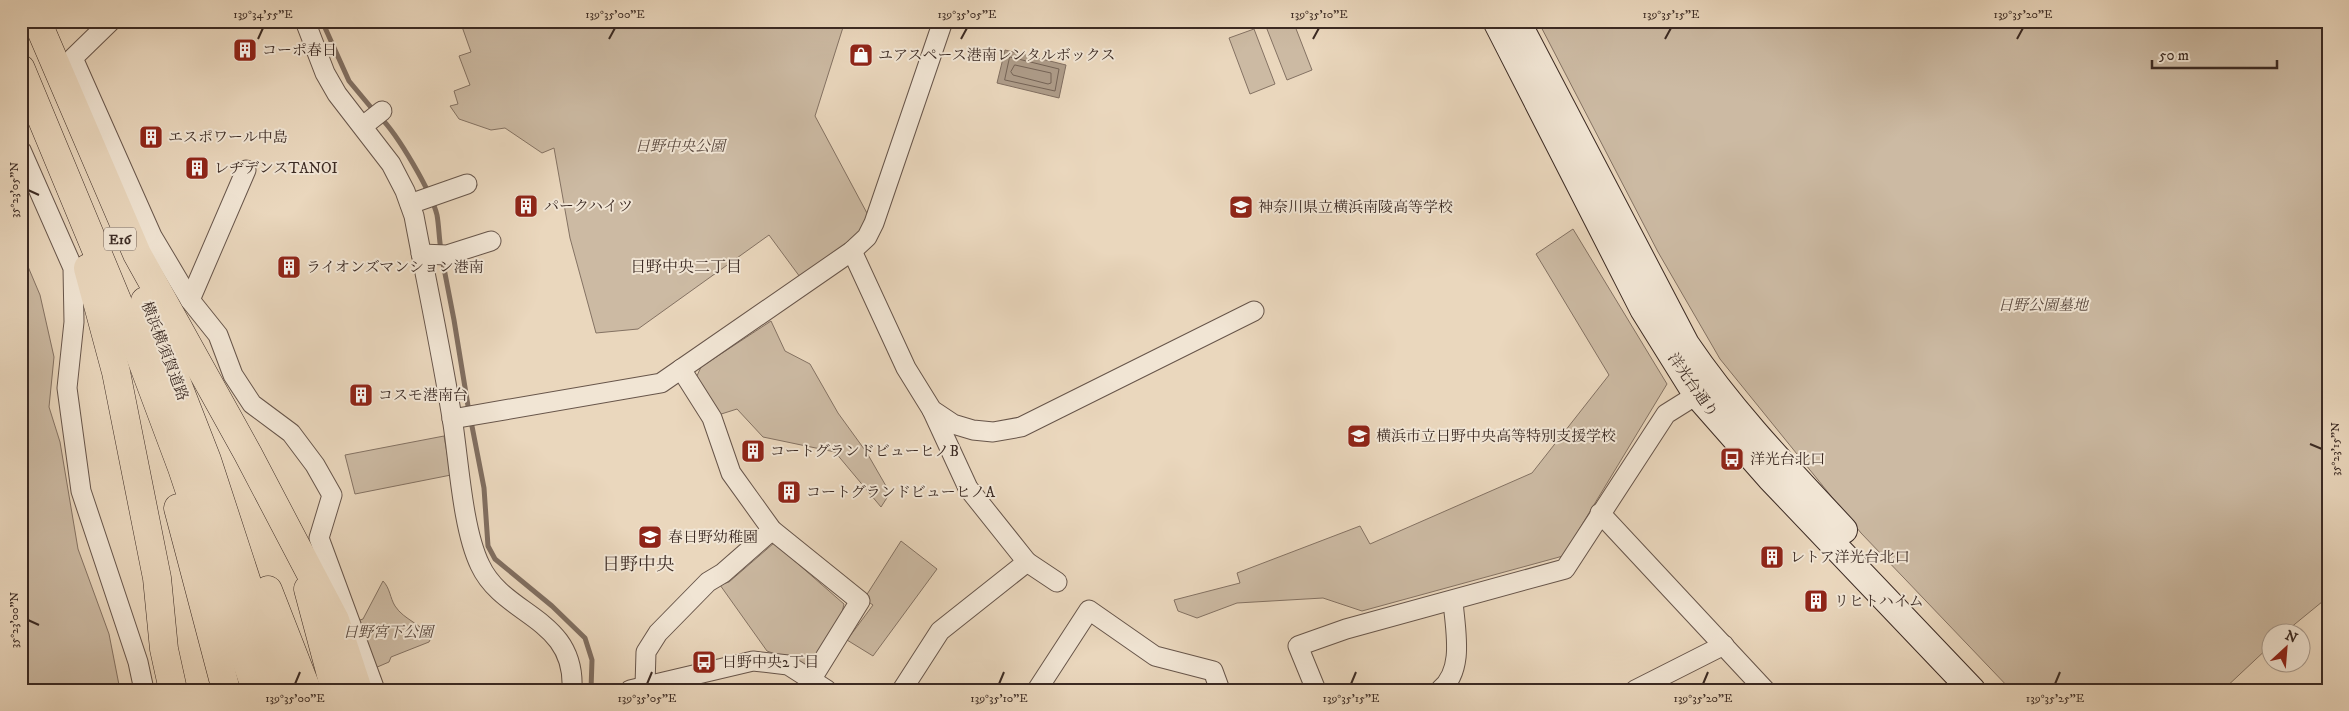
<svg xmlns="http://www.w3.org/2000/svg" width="2349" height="711" font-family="'IM FELL DW Pica','Noto Serif JP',serif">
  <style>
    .green { fill: #ccbaa3; stroke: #847263 }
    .water { fill: #ae9c89; stroke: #806e60 }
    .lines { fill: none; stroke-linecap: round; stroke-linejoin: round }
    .shore { stroke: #746356; stroke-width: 1 }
    .stream { stroke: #806e60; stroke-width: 5 }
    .street-casing { stroke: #67554a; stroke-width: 21 }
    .secondary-casing { stroke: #3b2a23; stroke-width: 28 }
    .highway-casing { stroke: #3b2a23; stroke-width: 29 }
    .street { stroke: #f1e5d4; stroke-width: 19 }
    .secondary { stroke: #f1e5d4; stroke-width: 26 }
    .highway { stroke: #ead7bd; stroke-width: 28 }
    .ticks { fill: none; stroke: #3b2a23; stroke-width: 2 }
    .labels { text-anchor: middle; stroke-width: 4; stroke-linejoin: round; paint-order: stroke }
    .shield { fill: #f1e5d4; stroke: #726258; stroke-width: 1 }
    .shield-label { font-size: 14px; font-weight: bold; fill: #3b2a23 }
    .poi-label { font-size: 15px; fill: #3b2a23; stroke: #f1e5d4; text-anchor: start }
    .park-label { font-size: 15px; font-style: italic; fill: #58473d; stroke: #f1e5d4 }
    .street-label { font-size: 15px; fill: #3b2a23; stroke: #f1e5d4 }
    .neighbourhood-label { font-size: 16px; fill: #3b2a23; stroke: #f1e5d4 }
    .quarter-label { font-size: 18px; fill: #3b2a23; stroke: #f1e5d4 }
    .neatline { fill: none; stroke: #3b2a23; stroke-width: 2 }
    .ticks-label { font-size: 12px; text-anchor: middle; fill: #3b2a23 }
  </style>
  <rect width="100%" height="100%" fill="#ead7bd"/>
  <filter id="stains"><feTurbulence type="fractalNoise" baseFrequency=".004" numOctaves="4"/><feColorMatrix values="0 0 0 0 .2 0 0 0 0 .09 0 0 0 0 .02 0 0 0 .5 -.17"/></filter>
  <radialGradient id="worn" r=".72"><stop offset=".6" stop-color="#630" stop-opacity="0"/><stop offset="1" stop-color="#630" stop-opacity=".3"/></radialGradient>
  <g class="green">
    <path d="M 460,21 L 845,21 L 815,116 L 868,215 L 862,232 L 800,277 L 769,235 L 638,329 L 596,333 L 570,238 L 554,148 L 542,153 L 505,128 L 491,130 L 459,119 L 450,106 L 458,104 L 454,91 L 470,85 L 459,56 L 471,52 Z"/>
    <path d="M 1273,21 L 1293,21 L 1312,70 L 1287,80 L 1265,24 Z"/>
    <path d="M 1538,21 L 2328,21 L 2328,597 L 2284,633 L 2272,634 L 2271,645 L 2223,690 L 2011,690 L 1861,533 L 1720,359 L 1658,252 Z"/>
    <path d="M 1254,29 L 1275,84 L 1250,94 L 1229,38 Z"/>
    <path d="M 1573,229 L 1667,384 L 1563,556 L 1362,611 L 1323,598 L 1237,603 L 1197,618 L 1178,611 L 1174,600 L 1240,583 L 1237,573 L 1360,526 L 1370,544 L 1532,473 L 1609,375 L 1536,254 Z"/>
    <path d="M 21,250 L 40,295 L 54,357 L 49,407 L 60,442 L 78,549 L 109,634 L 120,690 L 21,690 Z"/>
    <path d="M 771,321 L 785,351 L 810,364 L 838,413 L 867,453 L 890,493 L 881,507 L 835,452 L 763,437 L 737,409 L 715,416 L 696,378 L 701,367 Z"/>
    <path d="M 444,436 L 451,475 L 355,494 L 345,455 Z"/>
    <path d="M 901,541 L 937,569 L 873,656 L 847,640 L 873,605 L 864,599 Z"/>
    <path d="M 774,543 L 844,604 L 840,621 L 809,666 L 767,651 L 720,585 L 729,582 Z"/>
    <path d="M 383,581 C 390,588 390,598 395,606 C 404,620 422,624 431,638 L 429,642 L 391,657 L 389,662 L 375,668 L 357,621 L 363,619 Z"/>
  </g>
  <path class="water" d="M 1005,50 L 1066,65 L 1059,98 L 997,83 Z"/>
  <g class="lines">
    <g class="shore">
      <path d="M 1010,57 L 1059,69 L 1055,91 L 1005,80 Z"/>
      <path d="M 1015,65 L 1051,73 L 1051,83 L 1048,84 L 1013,75 L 1011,72 Z"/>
    </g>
    <g class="stream">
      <path d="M 322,21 L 349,81 L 374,111"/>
      <path d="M 380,117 C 398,135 431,191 437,215 C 439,226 439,239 441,250"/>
      <path d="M 442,258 L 454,320 L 469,412"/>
      <path d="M 471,421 L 484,488 L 488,546 L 495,559 L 552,606 L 585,638 L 592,660 L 591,690"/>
    </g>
    <g class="street-casing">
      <g id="street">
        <path d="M 111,21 L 73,58 L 152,236 L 190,300 L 218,335 L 233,375 L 252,404 L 291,433 L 315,465 L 332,495 L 319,538 L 375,690"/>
        <path d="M 305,21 L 325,73 L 337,94 L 391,164 L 405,191 L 414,216 C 427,285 442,354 453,424 C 459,464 463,530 480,565 C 504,617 576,617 572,690"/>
        <path d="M 363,126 L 382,111"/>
        <path d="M 21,150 L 73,268 L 74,322 L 67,388 L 81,491 L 138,662 L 144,690"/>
        <path d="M 410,204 L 467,184"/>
        <path d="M 852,251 L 906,368 L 932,410 L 953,424 L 973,430 L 993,432 L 1021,427 L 1254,311"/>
        <path d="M 421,254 L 447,255 L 491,241"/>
        <path d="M 190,300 L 246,170"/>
        <path d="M 681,369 L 712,418 L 731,473 L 772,530 L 860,601 L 811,680"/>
        <path d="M 452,419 L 661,383 L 852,251 L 867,237 L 874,223 L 943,21"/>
        <path d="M 1600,513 L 1765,690"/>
        <path d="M 1027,562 L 1057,582"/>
        <path d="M 645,686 L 646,652 L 658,633 L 708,582 L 723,573 L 772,530"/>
        <path d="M 630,690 L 753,661 L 788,665 L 827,690"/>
        <path d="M 902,690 L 940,631 L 1027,562 L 968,488 L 932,410"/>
        <path d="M 1037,690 L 1089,610 L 1155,656 L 1213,671 L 1220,690"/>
        <path d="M 1316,690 L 1298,646 L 1346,629 L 1565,569 L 1666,414 L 1706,389"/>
        <path d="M 1440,690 C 1465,670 1455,629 1453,601"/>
        <path d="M 1635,690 L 1724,645"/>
      </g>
    </g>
    <g class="secondary-casing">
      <g id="secondary">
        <path d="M 1496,21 L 1643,309 L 1696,394 L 1770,478 L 1972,690"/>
        <path d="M 1517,21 L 1686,344 C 1732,412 1788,470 1844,530"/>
      </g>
    </g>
    <g class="highway-casing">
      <g id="highway">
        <path d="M 37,21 L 137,254 L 248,454 L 335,620 L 358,690"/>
        <path d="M 21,69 L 139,353 L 182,468 L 256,690"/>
        <path d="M 88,268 L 116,372 L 157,578 L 164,649 L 173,690"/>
        <path d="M 145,301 L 207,460 L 282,690"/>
        <path d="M 178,508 L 226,690"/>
        <path d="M 308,589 L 335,690"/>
        <path d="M 268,590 L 307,690"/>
      </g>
    </g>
    <use href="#street" class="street"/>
    <use href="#secondary" class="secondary"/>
    <use href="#highway" class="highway"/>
  </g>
  <path class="ticks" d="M 258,39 L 263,28M 609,39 L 615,28M 961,39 L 967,28M 1313,39 L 1319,28M 1665,39 L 1671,28M 2017,39 L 2023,28M 28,190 L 39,195M 2310,444 L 2322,449M 28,620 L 39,625M 295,684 L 300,672M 647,684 L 652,672M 999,684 L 1004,672M 1351,684 L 1356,672M 1703,684 L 1708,672M 2055,684 L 2060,672"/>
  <defs>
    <g id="building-square" transform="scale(1.25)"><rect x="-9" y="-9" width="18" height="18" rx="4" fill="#8f2418" stroke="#f1e5d4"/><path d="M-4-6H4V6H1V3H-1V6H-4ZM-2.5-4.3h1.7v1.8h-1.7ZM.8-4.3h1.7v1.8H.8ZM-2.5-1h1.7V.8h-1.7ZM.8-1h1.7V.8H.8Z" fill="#fff"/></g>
    <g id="shop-square" transform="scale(1.25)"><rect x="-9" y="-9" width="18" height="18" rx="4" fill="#8f2418" stroke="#f1e5d4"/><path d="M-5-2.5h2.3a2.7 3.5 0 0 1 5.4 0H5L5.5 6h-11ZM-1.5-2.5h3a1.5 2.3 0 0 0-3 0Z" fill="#fff"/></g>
    <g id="school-square" transform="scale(1.25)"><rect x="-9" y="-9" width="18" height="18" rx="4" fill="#8f2418" stroke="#f1e5d4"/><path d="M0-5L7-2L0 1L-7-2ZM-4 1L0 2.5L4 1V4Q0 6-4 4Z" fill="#fff"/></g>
    <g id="bus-square" transform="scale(1.25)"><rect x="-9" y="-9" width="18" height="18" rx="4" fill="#8f2418" stroke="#f1e5d4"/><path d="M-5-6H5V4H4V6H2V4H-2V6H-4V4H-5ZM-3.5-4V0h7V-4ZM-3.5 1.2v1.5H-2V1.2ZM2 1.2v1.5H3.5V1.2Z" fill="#fff"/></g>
  </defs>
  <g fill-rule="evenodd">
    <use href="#building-square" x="245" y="50"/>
    <use href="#shop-square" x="861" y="55"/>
    <use href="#building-square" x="151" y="137"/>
    <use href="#building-square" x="197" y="168"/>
    <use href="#building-square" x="526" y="206"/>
    <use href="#school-square" x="1241" y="207"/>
    <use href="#building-square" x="289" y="267"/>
    <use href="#building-square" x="361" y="395"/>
    <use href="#school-square" x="1359" y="436"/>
    <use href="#building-square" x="753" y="451"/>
    <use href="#bus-square" x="1732" y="459"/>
    <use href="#building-square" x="789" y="492"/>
    <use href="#school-square" x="650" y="537"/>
    <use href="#building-square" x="1772" y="557"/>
    <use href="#building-square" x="1816" y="601"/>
    <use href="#bus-square" x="704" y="662"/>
  </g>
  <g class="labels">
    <rect class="shield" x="104" y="227.5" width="32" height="23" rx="4"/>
    <g class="shield-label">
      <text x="120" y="244">E16</text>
    </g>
    <g class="poi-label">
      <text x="262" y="55">コーポ春日</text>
      <text x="878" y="60">ユアスペース港南レンタルボックス</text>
      <text x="168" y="142">エスポワール中島</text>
      <text x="214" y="173">レヂデンスTANOI</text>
      <text x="544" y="211">パークハイツ</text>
      <text x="1258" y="212">神奈川県立横浜南陵高等学校</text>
      <text x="306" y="272">ライオンズマンション港南</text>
      <text x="378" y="400">コスモ港南台</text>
      <text x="1376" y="441">横浜市立日野中央高等特別支援学校</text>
      <text x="770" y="456">コートグランドビューヒノB</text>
      <text x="1750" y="464">洋光台北口</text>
      <text x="806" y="497">コートグランドビューヒノA</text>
      <text x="668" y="542">春日野幼稚園</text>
      <text x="1790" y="562">レトア洋光台北口</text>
      <text x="1834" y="606">リヒトハイム</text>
      <text x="722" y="667">日野中央2丁目</text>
    </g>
    <g class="park-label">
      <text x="680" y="151">日野中央公園</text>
      <text x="2043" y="310">日野公園墓地</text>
      <text x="388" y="637">日野宮下公園</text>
    </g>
    <g class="street-label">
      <text transform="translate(165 351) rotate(69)" y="5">横浜横須賀道路</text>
      <text transform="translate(1693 385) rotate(55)" y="5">洋光台通り</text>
    </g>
    <g class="neighbourhood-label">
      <text x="686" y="272">日野中央二丁目</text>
    </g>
    <g class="quarter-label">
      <text x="638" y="570">日野中央</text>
    </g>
  </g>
  <rect width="2349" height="711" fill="none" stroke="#ead7bd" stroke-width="55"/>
  <g transform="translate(2286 648) rotate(26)"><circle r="24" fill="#f1e5d4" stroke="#a89a8d"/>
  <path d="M0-4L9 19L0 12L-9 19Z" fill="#8f2418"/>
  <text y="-8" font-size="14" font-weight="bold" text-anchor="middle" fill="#3b2a23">N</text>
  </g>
  <path d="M2152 60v8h125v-8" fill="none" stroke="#3b2a23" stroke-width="2.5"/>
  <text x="2159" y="60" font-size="15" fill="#3b2a23" stroke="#f1e5d4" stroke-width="4" paint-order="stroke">50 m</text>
  <rect x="28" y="28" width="2294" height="656" class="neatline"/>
  <g class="ticks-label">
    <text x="263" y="18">139°34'55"E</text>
    <text x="615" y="18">139°35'00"E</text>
    <text x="967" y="18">139°35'05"E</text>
    <text x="1319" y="18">139°35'10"E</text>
    <text x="1671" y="18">139°35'15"E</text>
    <text x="2023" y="18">139°35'20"E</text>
    <text transform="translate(14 190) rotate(-90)" y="4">35°23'05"N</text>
    <text transform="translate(2335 449) rotate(-90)" y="4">35°23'15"N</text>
    <text transform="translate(14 620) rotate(-90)" y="4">35°23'00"N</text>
    <text x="295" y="702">139°35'00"E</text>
    <text x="647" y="702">139°35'05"E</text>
    <text x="999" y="702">139°35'10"E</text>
    <text x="1351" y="702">139°35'15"E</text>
    <text x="1703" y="702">139°35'20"E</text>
    <text x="2055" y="702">139°35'25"E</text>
  </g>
  <rect width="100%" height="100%" filter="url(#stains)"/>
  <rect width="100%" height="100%" fill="url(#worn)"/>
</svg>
